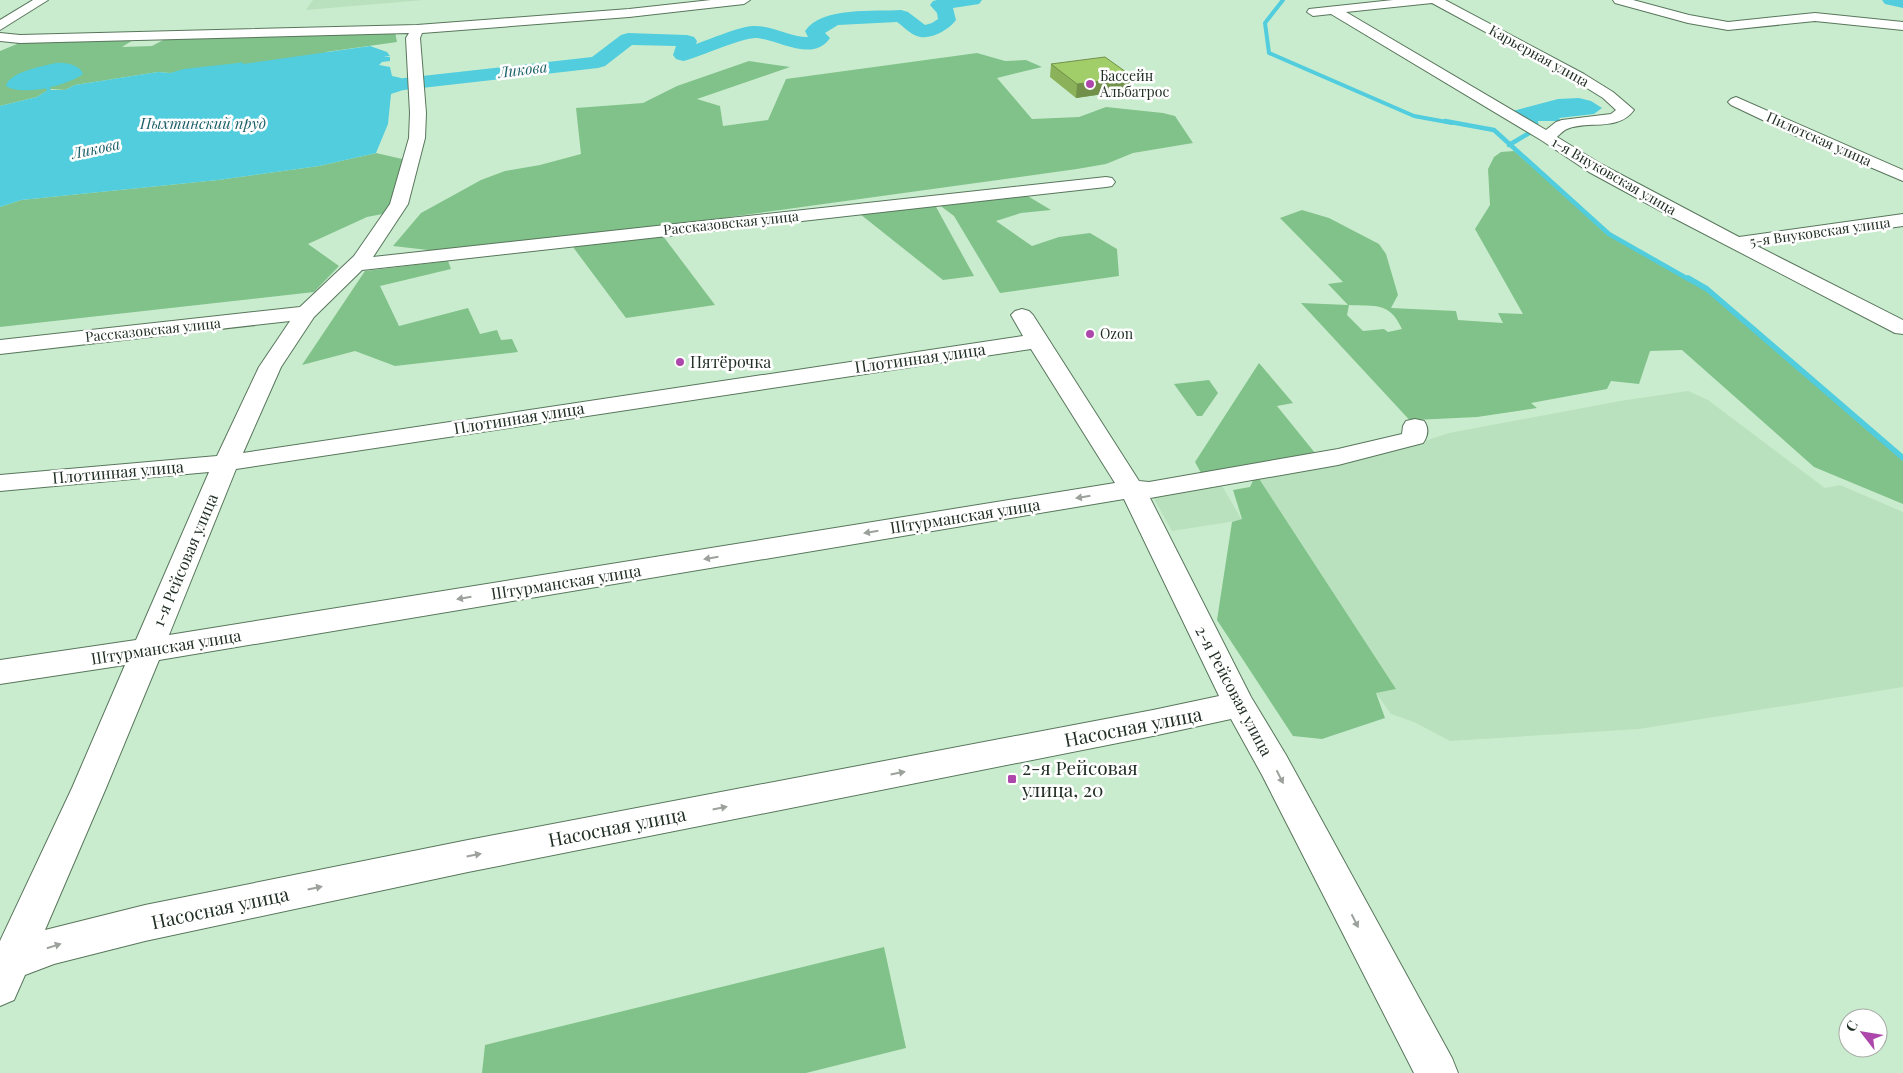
<svg xmlns="http://www.w3.org/2000/svg" width="1903" height="1073" font-family="'Playfair Display',serif">
  <style>
    .built { fill: #b9e1be }
    .green { fill: #80c28a; fill-rule: evenodd }
    .water { fill: #51cdde }
    .lines { fill: none; stroke-linecap: round; stroke-linejoin: round }
    .stream-far2 { stroke: #51cdde; stroke-width: 4 }
    .stream-far1 { stroke: #51cdde; stroke-width: 4.5 }
    .stream { stroke: #51cdde; stroke-width: 5.5 }
    .river { fill: #51cdde; fill-rule: evenodd }
    .minor-casing { stroke: #58765c; stroke-width: 2 }
    .minor { fill: #fff; fill-rule: evenodd }
    .wall { fill: #8bb15a }
    .shaded-wall { fill: #71904a }
    .building { fill: #a2ce69; stroke: #71904a }
    .oneway { fill: #9ca19c }
    .poi-dot { fill: #ad47ab; stroke: #fff; stroke-width: 2 }
    .labels { text-anchor: middle; stroke-width: 5; stroke-linejoin: round; paint-order: stroke }
    .far-street-label { font-size: 14px; fill: #222f24; stroke: #fff }
    .far-poi-label { font-size: 14px; fill: #222f24; stroke: #fff; text-anchor: start }
    .far-water-label { font-size: 15px; font-style: italic; fill: #1b5f68; stroke: #fff }
    .street-label { font-size: 16px; fill: #222f24; stroke: #fff }
    .poi-label { font-size: 16px; fill: #222f24; stroke: #fff; text-anchor: start }
    .near-street-label { font-size: 19px; fill: #222f24; stroke: #fff }
    .near-poi-label { font-size: 19px; fill: #222f24; stroke: #fff; text-anchor: start }
  </style>
  <rect width="100%" height="100%" fill="#caecce"/>
  <g class="built">
    <path d="M 313,0 L 424,0 L 306,10 Z"/>
    <path d="M 1688,391 L 1708,400 L 1825,488 L 1840,485 L 1903,512 L 1903,687 L 1639,729 L 1450,741 L 1414,722 L 1391,714 L 1376,693 L 1396,689 L 1256,474 L 1391,452 L 1449,433 L 1620,401 Z"/>
    <path d="M 1218,479 L 1242,520 L 1172,531 L 1149,490 Z"/>
  </g>
  <g class="green">
    <path d="M 395,32 L 397,42 L 326,52 L 324,55 L 242,65 L 242,63 L 170,73 L 158,72 L 75,85 L 65,90 L 50,89 L 37,97 L 0,106 L 0,51 L 17,44 L 15,42 L 138,37 L 122,47 L 152,46 L 167,38 Z"/>
    <path d="M 977,53 L 1005,61 L 1026,60 L 1042,67 L 997,78 L 1032,119 L 1079,117 L 1106,107 L 1163,113 L 1175,116 L 1193,143 L 1133,153 L 1106,164 L 1077,169 L 463,254 L 393,246 L 421,213 L 481,180 L 505,171 L 540,165 L 581,154 L 576,108 L 643,103 L 677,86 L 749,61 L 790,67 L 697,99 L 720,106 L 723,126 L 768,120 L 786,79 Z"/>
    <path d="M 1514,151 L 1609,234 L 1707,289 L 1903,458 L 1903,504 L 1814,467 L 1682,350 L 1650,351 L 1639,384 L 1611,381 L 1607,389 L 1531,403 L 1537,408 L 1477,417 L 1415,420 L 1415,426 L 1301,303 L 1348,305 L 1328,284 L 1343,282 L 1280,218 L 1302,210 L 1329,218 L 1379,244 L 1386,254 L 1398,295 L 1391,308 L 1456,311 L 1458,320 L 1503,323 L 1498,313 L 1523,314 L 1475,229 L 1490,205 L 1488,169 L 1494,157 L 1501,152 ZM 1349,305 C 1376,307 1389,301 1402,329 L 1388,332 L 1384,329 L 1363,331 L 1347,315 Z"/>
    <path d="M 376,153 L 411,161 L 393,212 L 367,217 L 308,244 L 339,266 L 314,292 L 0,327 L 0,207 L 21,200 L 218,180 L 319,166 Z"/>
    <path d="M 1021,192 L 1051,210 L 1021,213 L 996,221 L 1032,246 L 1059,237 L 1090,233 L 1117,249 L 1119,276 L 1000,293 L 954,216 L 934,201 Z"/>
    <path d="M 935,205 L 974,276 L 943,280 L 860,214 Z"/>
    <path d="M 663,236 L 715,305 L 626,318 L 573,247 Z"/>
    <path d="M 448,261 L 451,269 L 380,286 L 399,326 L 468,308 L 480,334 L 497,330 L 501,340 L 512,339 L 518,352 L 395,366 L 355,351 L 302,365 L 365,271 Z"/>
    <path d="M 1259,363 L 1293,403 L 1277,406 L 1315,453 L 1201,473 L 1195,462 Z"/>
    <path d="M 1209,380 L 1218,393 L 1202,416 L 1197,416 L 1174,384 Z"/>
    <path d="M 1256,474 L 1396,689 L 1376,693 L 1385,718 L 1322,739 L 1293,736 L 1217,620 L 1232,522 L 1242,519 L 1233,490 L 1250,487 Z"/>
    <path d="M 884,947 L 906,1048 L 806,1073 L 482,1073 L 485,1045 Z"/>
  </g>
  <g class="water">
    <path d="M 370,46 L 387,52 L 390,56 L 383,57 L 390,57 L 390,61 L 382,62 L 379,65 L 390,67 L 392,76 L 401,78 L 404,84 L 400,87 L 400,91 L 391,94 L 388,124 L 376,153 L 319,166 L 218,180 L 21,200 L 0,207 L 0,106 L 37,97 L 48,90 L 65,90 L 75,85 L 158,72 L 170,73 L 184,69 L 238,63 L 242,62 L 243,64 Z"/>
    <path d="M 56,63 C 66,62 80,65 83,74 C 68,85 23,97 6,86 C 9,72 43,66 56,63 Z"/>
    <path d="M 1579,98 L 1591,101 L 1602,108 L 1594,114 L 1559,118 L 1561,121 L 1538,121 L 1539,128 L 1513,111 L 1558,99 Z"/>
  </g>
  <g class="lines">
    <g class="stream-far2">
      <path d="M 1283,0 L 1265,23 L 1269,53 L 1414,116 L 1452,123"/>
      <path d="M 47,87 L 49,90"/>
    </g>
    <g class="stream-far1">
      <path d="M 1445,121 L 1494,130 L 1609,234 L 1690,280"/>
      <path d="M 1509,145 L 1536,129"/>
    </g>
    <path class="stream" d="M 1688,278 L 1707,289 L 1903,458"/>
    <g class="river">
      <path d="M 937,0 L 982,0 L 979,4 L 953,8 L 956,20 C 949,30 929,41 917,36 C 910,34 903,26 897,22 L 838,25 L 825,33 L 830,38 C 813,63 779,40 757,38 C 743,37 700,57 683,61 L 676,59 L 673,55 L 676,46 L 632,45 L 605,66 L 598,68 L 404,90 L 351,102 L 343,100 L 340,95 L 343,90 L 404,78 L 592,57 L 621,35 L 628,33 L 687,35 L 694,37 L 697,41 L 696,44 C 711,39 738,27 753,26 C 772,25 789,37 808,37 L 805,31 C 822,6 874,12 901,10 L 908,12 L 925,25 L 932,23 L 938,19 L 937,13 L 930,5 L 933,1 Z"/>
      <path d="M 1882,0 L 1903,0 L 1903,8 L 1885,4 Z"/>
    </g>
    <g class="minor-casing">
      <g id="minor">
        <path d="M 33,0 L 48,0 L 0,30 L 0,20 Z"/>
        <path d="M 711,0 L 750,0 L 744,4 L 629,17 L 422,33 L 420,38 L 426,113 L 425,138 L 408,204 L 373,257 L 1106,177 L 1112,178 L 1115,182 L 1112,186 L 1106,187 L 362,270 L 314,317 L 281,367 L 243,453 L 1023,336 L 1011,315 L 1015,311 L 1022,309 L 1029,311 L 1033,315 L 1139,481 L 1149,482 L 1338,449 L 1402,434 L 1403,426 L 1406,421 L 1415,419 L 1424,421 C 1429,428 1428,436 1423,443 L 1338,465 L 1150,498 L 1251,697 L 1286,755 L 1452,1058 L 1458,1073 L 1414,1073 L 1262,775 L 1231,719 L 1153,736 L 468,872 L 145,941 L 54,964 L 25,975 L 14,1000 L 0,1006 L 0,941 L 72,788 L 125,665 L 0,684 L 0,660 L 136,640 L 209,472 L 0,491 L 0,475 L 217,456 L 259,367 L 290,321 L 0,354 L 0,340 L 300,307 L 354,256 L 390,204 L 409,138 L 410,113 L 406,38 L 409,33 L 20,43 L 0,41 L 0,33 L 20,35 L 417,25 L 629,9 ZM 1031,349 L 1115,483 L 169,635 L 236,469 ZM 1124,499 L 1219,696 L 1153,710 L 468,840 L 145,905 L 45,930 L 106,788 L 159,660 Z"/>
        <path d="M 1393,0 L 1445,0 L 1584,74 L 1613,92 L 1634,110 C 1618,132 1588,120 1567,129 C 1564,130 1560,134 1557,137 L 1601,164 L 1739,237 L 1903,214 L 1903,226 L 1757,246 L 1903,320 L 1903,334 L 1895,333 L 1670,216 L 1589,172 L 1541,140 L 1331,14 L 1313,16 L 1307,12 L 1309,9 ZM 1432,3 L 1574,80 L 1603,98 L 1616,110 L 1611,114 L 1562,120 L 1556,122 L 1546,130 L 1346,12 Z"/>
        <path d="M 1613,0 L 1633,0 L 1689,15 L 1728,22 L 1815,13 L 1903,22 L 1903,30 L 1815,21 L 1728,30 L 1688,23 L 1615,3 Z"/>
        <path d="M 1736,97 L 1903,170 L 1903,181 L 1792,134 L 1731,105 L 1728,102 L 1731,99 Z"/>
      </g>
    </g>
    <use href="#minor" class="minor"/>
  </g>
  <path class="wall" d="M 1051,64 L 1133,77 L 1131,90 L 1076,98 L 1050,77 Z"/>
  <path class="shaded-wall" d="M 1133,77 L 1131,90 L 1076,98 L 1077,84 Z"/>
  <path class="building" d="M 1105,57 L 1133,77 L 1077,84 L 1051,64 Z"/>
  <defs><path id="oneway-solid" d="M-6-.8H1V-3.2L6.5 0L1 3.2V.8H-6Z" transform="scale(1.25)"/></defs>
  <g class="oneway">
    <use href="#oneway-solid" transform="translate(1083 497) rotate(171)"/>
    <use href="#oneway-solid" transform="translate(871 532) rotate(171)"/>
    <use href="#oneway-solid" transform="translate(711 558) rotate(171)"/>
    <use href="#oneway-solid" transform="translate(464 598) rotate(171)"/>
    <use href="#oneway-solid" transform="translate(898 773) rotate(-11)"/>
    <use href="#oneway-solid" transform="translate(1280 777) rotate(63)"/>
    <use href="#oneway-solid" transform="translate(720 808) rotate(-11)"/>
    <use href="#oneway-solid" transform="translate(474 855) rotate(-11)"/>
    <use href="#oneway-solid" transform="translate(315 888) rotate(-12)"/>
    <use href="#oneway-solid" transform="translate(1355 921) rotate(63)"/>
    <use href="#oneway-solid" transform="translate(54 946) rotate(-18)"/>
  </g>
  <g class="poi-dot">
    <circle cx="1090" cy="84" r="5"/>
    <circle cx="1090" cy="334" r="5"/>
    <circle cx="680" cy="362" r="5"/>
    <rect x="1007" y="774" width="10" height="10" rx="2.5"/>
  </g>
  <g class="labels">
    <g class="far-street-label">
      <text transform="translate(1539 56) rotate(29)" y="5">Карьерная улица</text>
      <text transform="translate(1819 139) rotate(24)" y="5">Пилотская улица</text>
      <text transform="translate(1614 176) rotate(30)" y="5">1-я Внуковская улица</text>
      <text transform="translate(731 223) rotate(-6)" y="5">Рассказовская улица</text>
      <text transform="translate(1820 232) rotate(-8)" y="5">5-я Внуковская улица</text>
      <text transform="translate(153 330) rotate(-6)" y="5">Рассказовская улица</text>
    </g>
    <g class="far-poi-label">
      <text x="1100" y="81">Бассейн<tspan x="1100" dy="16">Альбатрос</tspan></text>
      <text x="1100" y="339">Ozon</text>
    </g>
    <g class="far-water-label">
      <text transform="translate(523 70) rotate(-7)" y="5">Ликова</text>
      <text x="203" y="129">Пыхтинский пруд</text>
      <text transform="translate(96 149) rotate(-12)" y="5">Ликова</text>
    </g>
    <g class="street-label">
      <text transform="translate(920 358) rotate(-8)" y="6">Плотинная улица</text>
      <text transform="translate(519 418) rotate(-9)" y="6">Плотинная улица</text>
      <text transform="translate(118 472) rotate(-5)" y="6">Плотинная улица</text>
      <text transform="translate(965 516) rotate(-9)" y="6">Штурманская улица</text>
      <text transform="translate(185 560) rotate(-67)" y="6">1-я Рейсовая улица</text>
      <text transform="translate(566 582) rotate(-9)" y="6">Штурманская улица</text>
      <text transform="translate(166 647) rotate(-9)" y="6">Штурманская улица</text>
      <text transform="translate(1234 691) rotate(62)" y="6">2-я Рейсовая улица</text>
    </g>
    <g class="poi-label">
      <text x="690" y="368">Пятёрочка</text>
    </g>
    <g class="near-street-label">
      <text transform="translate(1133 727) rotate(-11)" y="7">Насосная улица</text>
      <text transform="translate(617 827) rotate(-11)" y="7">Насосная улица</text>
      <text transform="translate(220 908) rotate(-12)" y="7">Насосная улица</text>
    </g>
    <g class="near-poi-label">
      <text x="1022" y="775">2-я Рейсовая<tspan x="1022" dy="22">улица, 20</tspan></text>
    </g>
  </g>
  <g transform="translate(1863 1033) rotate(301)"><circle r="24" fill="#ffffff" stroke="#a7aca7"/>
  <path d="M0-4L9 19L0 12L-9 19Z" fill="#ad47ab"/>
  <text y="-8" font-size="14" font-weight="bold" text-anchor="middle" fill="#222f24">С</text>
  </g>
</svg>
